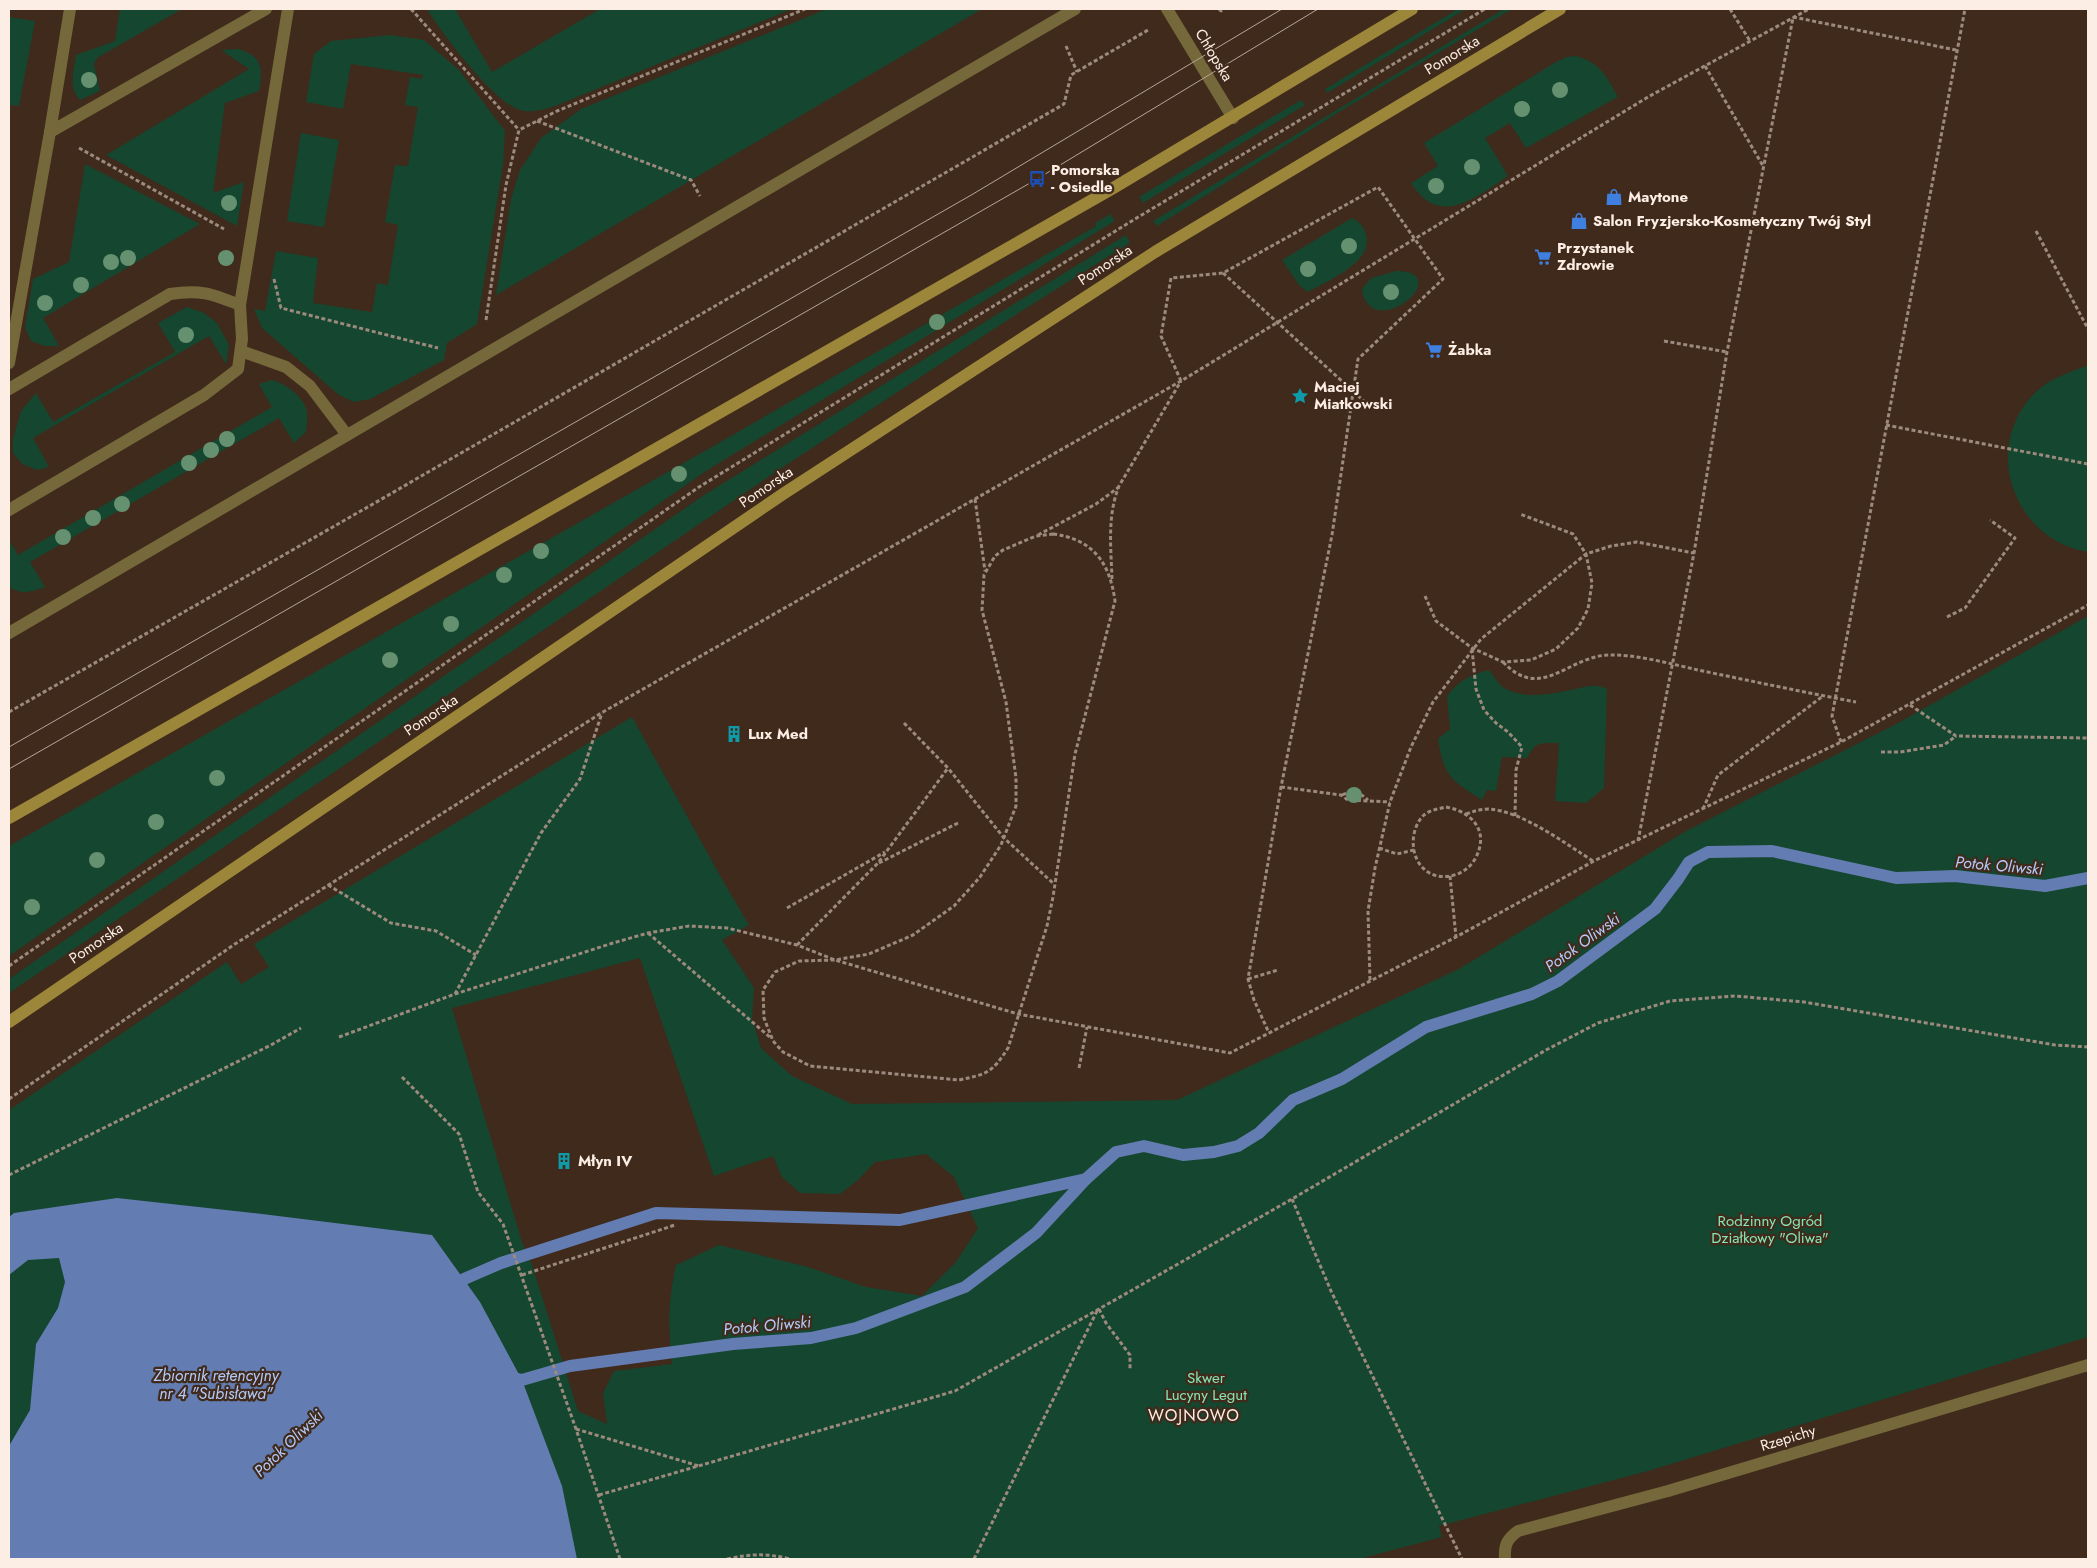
<svg xmlns="http://www.w3.org/2000/svg" width="2097" height="1568" font-family="Jost,sans-serif">
  <style>
    .green { fill: #15462f; fill-rule: evenodd }
    .water { fill: #637cb1 }
    .lines { fill: none; stroke-linecap: round; stroke-linejoin: round }
    .stream { stroke: #637cb1; stroke-width: 12 }
    .path { stroke: #9c8a7e; stroke-width: 3; stroke-dasharray: 4 2.5; stroke-linecap: butt }
    .street { stroke: #75683a; stroke-width: 12 }
    .secondary { stroke: #9c863a; stroke-width: 12 }
    .tram { stroke: #b7a59a; stroke-width: 1 }
    .tree { fill: #669170 }
    .labels { text-anchor: middle; stroke-width: 4.5; stroke-linejoin: round; paint-order: stroke }
    .street-label { font-size: 15px; fill: #fdeee5; stroke: #402a1c }
    .poi-label { font-size: 15px; font-weight: bold; fill: #fdeee5; stroke: #402a1c; text-anchor: start }
    .park-label { font-size: 15px; fill: #85e6b4; stroke: #402a1c }
    .water-label { font-size: 16px; font-style: italic; fill: #b3caf8; stroke: #402a1c }
    .neighbourhood-label { font-size: 16px; letter-spacing: 1px; fill: #fdeee5; stroke: #402a1c }
  </style>
  <rect width="100%" height="100%" fill="#402a1c"/>
  <g class="green">
    <path d="M 120,9 L 182,9 L 97,58 L 94,64 L 100,91 L 80,100 C 68,87 74,71 76,55 L 115,41 Z"/>
    <path d="M 427,9 L 455,9 L 492,72 L 600,9 L 792,9 L 555,106 C 543,110 530,114 517,109 C 491,98 442,34 427,9 Z"/>
    <path d="M 827,9 L 982,9 L 496,295 L 511,199 L 520,170 L 541,138 L 581,109 Z"/>
    <path d="M 1458,9 L 1466,9 L 1327,93 L 1325,89 Z"/>
    <path d="M 1504,9 L 1512,9 L 1339,112 L 1157,226 L 1153,221 Z"/>
    <path d="M 9,17 L 35,21 L 19,106 L 9,105 Z"/>
    <path d="M 390,35 L 424,40 L 459,70 L 505,131 L 503,164 L 477,324 L 447,343 L 444,360 L 370,399 L 354,402 L 339,395 L 262,328 L 254,309 L 265,311 L 276,251 L 318,258 L 313,303 L 372,312 L 377,283 L 388,285 L 398,225 L 385,222 L 395,165 L 408,166 L 418,107 L 405,105 L 410,77 L 422,79 L 423,75 L 351,64 L 343,109 L 306,102 L 314,54 L 331,41 Z"/>
    <path d="M 238,49 C 263,56 263,69 259,91 L 225,103 L 213,193 L 244,182 L 237,226 L 106,155 L 249,69 L 221,50 Z"/>
    <path d="M 1576,56 C 1601,63 1606,76 1618,97 L 1526,148 L 1510,123 L 1485,138 L 1508,176 C 1476,197 1440,229 1411,183 L 1438,166 L 1424,143 L 1556,62 L 1567,57 Z"/>
    <path d="M 1301,100 L 1305,105 L 1143,203 L 1139,197 Z"/>
    <path d="M 301,133 L 339,140 L 324,227 L 287,221 Z"/>
    <path d="M 85,164 L 200,224 L 43,318 L 59,346 L 44,346 L 31,341 L 25,327 L 33,279 L 69,262 Z"/>
    <path d="M 1111,214 L 1115,221 L 706,471 L 9,956 L 9,846 L 710,448 L 1096,226 L 1095,223 Z"/>
    <path d="M 1352,218 C 1360,222 1364,227 1366,235 C 1374,262 1327,281 1308,292 L 1299,285 L 1282,260 Z"/>
    <path d="M 1126,235 L 1130,243 L 1020,312 L 786,465 L 9,993 L 9,979 L 704,495 Z"/>
    <path d="M 1396,271 C 1452,271 1389,331 1367,303 C 1364,299 1362,294 1362,289 L 1371,278 Z"/>
    <path d="M 187,307 L 204,313 L 217,323 L 229,345 L 226,364 L 209,336 L 33,438 L 49,467 L 37,470 L 22,464 L 13,453 L 13,439 L 21,411 L 36,393 L 53,422 L 175,352 L 158,323 Z"/>
    <path d="M 2087,366 L 2088,366 L 2088,552 C 2016,541 1982,452 2031,397 C 2046,380 2066,373 2087,366 Z"/>
    <path d="M 272,380 C 284,383 298,393 304,404 C 309,411 307,424 306,432 L 294,443 L 279,418 L 30,562 L 45,587 C 32,592 21,595 9,587 L 9,540 L 18,555 L 272,407 L 259,384 Z"/>
    <path d="M 2088,616 L 2088,1337 L 1648,1471 L 1439,1526 L 1442,1537 L 1359,1559 L 9,1559 L 9,1110 L 227,962 L 241,984 L 269,967 L 254,944 L 632,717 L 723,881 L 749,925 L 722,940 L 754,988 L 752,1019 L 761,1048 L 792,1076 L 852,1104 L 1177,1100 L 1459,969 L 1686,831 L 1898,723 ZM 640,958 L 714,1176 L 773,1156 L 782,1177 L 800,1193 L 840,1194 L 858,1180 L 875,1162 L 926,1154 L 954,1177 L 978,1228 L 956,1262 L 922,1296 L 866,1287 L 808,1267 L 719,1245 L 676,1265 C 668,1302 668,1326 672,1364 L 614,1371 L 603,1393 L 607,1424 L 578,1411 L 532,1265 L 522,1242 L 452,1008 Z"/>
    <path d="M 1489,670 C 1493,675 1498,684 1504,688 C 1527,701 1556,693 1580,688 C 1589,686 1598,684 1607,689 L 1604,788 L 1586,803 L 1555,801 L 1559,743 C 1540,743 1536,741 1527,758 L 1502,757 L 1496,791 L 1487,790 L 1482,800 C 1451,780 1444,777 1438,739 L 1450,729 L 1447,696 C 1458,681 1471,674 1489,670 Z"/>
  </g>
  <path class="water" d="M 117,1198 L 253,1213 L 432,1235 L 480,1302 L 522,1380 L 562,1486 L 577,1559 L 9,1559 L 9,1446 L 30,1410 L 36,1344 L 58,1308 L 65,1282 L 59,1258 L 28,1260 L 9,1275 L 9,1217 L 14,1213 Z"/>
  <g class="lines">
    <g class="stream">
      <path d="M 455,1292 L 464,1279 L 501,1263 L 656,1213 L 900,1220 L 1086,1179"/>
      <path d="M 505,1376 L 522,1380 L 570,1366 L 733,1344 L 811,1338 L 856,1328 L 965,1287 L 1036,1233 L 1086,1179 L 1116,1152 L 1144,1146 L 1183,1155 L 1214,1152 L 1238,1146 L 1259,1133 L 1293,1100 L 1342,1079 L 1426,1027 L 1532,994 L 1558,981 L 1655,909 L 1678,879 L 1689,862 L 1708,852 L 1772,851 L 1896,878 L 1955,876 L 2045,886 L 2088,878"/>
    </g>
    <g class="path">
      <path d="M 411,9 L 519,130"/>
      <path d="M 1219,9 L 1221,11 L 1224,9"/>
      <path d="M 1730,9 L 1750,41"/>
      <path d="M 1793,17 L 1956,50"/>
      <path d="M 1066,46 L 1077,72"/>
      <path d="M 1705,66 L 1763,166"/>
      <path d="M 537,121 L 691,180 L 700,196"/>
      <path d="M 79,148 L 224,229"/>
      <path d="M 2036,231 L 2088,329"/>
      <path d="M 1223,273 L 1366,403"/>
      <path d="M 274,279 L 281,308 L 438,348"/>
      <path d="M 486,320 L 506,185 L 519,130 L 557,111 L 805,9"/>
      <path d="M 1664,341 L 1727,352"/>
      <path d="M 1181,381 L 1161,336 L 1171,278 L 1223,273 L 1378,187 L 1443,279 L 1358,359 L 1332,535 L 1281,787 L 1248,979 L 1254,1000 L 1269,1033"/>
      <path d="M 1886,425 L 2088,464"/>
      <path d="M 975,499 L 985,571"/>
      <path d="M 1053,534 C 1093,539 1110,563 1115,601 L 1075,754 L 1053,897 L 1047,926 L 1008,1048 C 992,1073 987,1074 959,1080 L 810,1066 L 783,1052 L 773,1041 L 764,1018 L 763,990 L 775,972 L 799,961 L 835,960 L 869,954 L 913,935 L 954,906 L 980,877 L 1001,845 L 1016,806 L 1016,778 L 1006,702 L 982,610 L 984,575 L 995,556 L 1003,550 L 1036,536 Z"/>
      <path d="M 1038,535 L 1096,504 L 1119,487"/>
      <path d="M 1112,579 C 1111,548 1107,516 1119,486 L 1181,381"/>
      <path d="M 1425,596 L 1436,621 L 1472,648 L 1503,662 L 1531,660 L 1556,649 L 1578,628 L 1588,609 L 1592,583 L 1586,554 L 1573,534 L 1520,514"/>
      <path d="M 1947,617 L 1965,608 L 2015,538 L 1990,520"/>
      <path d="M 1472,649 L 1476,689 L 1484,710 L 1496,723 L 1508,732 L 1522,747 L 1516,770 L 1515,816"/>
      <path d="M 1503,662 C 1541,702 1567,657 1608,655 C 1636,654 1671,664 1698,670 C 1751,681 1803,692 1856,702"/>
      <path d="M 1910,705 L 1956,736 L 2088,738"/>
      <path d="M 9,712 L 373,504 L 1064,104 L 1071,75 L 1148,30"/>
      <path d="M 904,723 L 948,768 L 1004,838 L 1054,884"/>
      <path d="M 1841,742 L 1832,716 L 1965,9"/>
      <path d="M 1881,752 L 1900,752 L 1944,745 L 1956,736"/>
      <path d="M 1281,787 L 1341,795 L 1348,800 L 1390,802"/>
      <path d="M 1342,795 C 1353,790 1359,792 1368,800"/>
      <path d="M 1446,807 C 1473,812 1490,832 1475,859 C 1466,875 1443,882 1428,872 C 1409,860 1409,829 1424,815 C 1430,810 1438,809 1446,807 Z"/>
      <path d="M 1703,809 L 1718,775 L 1823,696"/>
      <path d="M 1466,814 C 1474,811 1481,809 1489,809 C 1522,811 1566,844 1593,861"/>
      <path d="M 1638,841 L 1694,553 L 1727,352 L 1793,18"/>
      <path d="M 1379,848 L 1397,854 L 1414,850"/>
      <path d="M 879,863 L 958,823"/>
      <path d="M 1450,876 L 1456,937"/>
      <path d="M 328,885 L 391,923 L 436,931 L 476,955"/>
      <path d="M 787,908 L 885,852"/>
      <path d="M 648,933 L 771,1038"/>
      <path d="M 797,945 L 878,863 L 948,768"/>
      <path d="M 9,966 L 699,487 L 1135,219 L 1485,9"/>
      <path d="M 1248,979 L 1278,970"/>
      <path d="M 1370,980 L 1368,911 L 1375,868 L 1390,802 L 1411,747 L 1433,702 L 1481,639 L 1586,554 L 1611,546 L 1637,542 L 1694,553"/>
      <path d="M 455,994 L 541,833 L 580,779 L 602,713"/>
      <path d="M 339,1037 L 455,994 L 613,943 L 648,933 L 689,926 L 727,928 L 797,945 L 835,960 L 1018,1014 L 1230,1053 L 1456,937 L 1594,861 L 1841,742 L 2088,605"/>
      <path d="M 1079,1068 L 1087,1027"/>
      <path d="M 402,1077 L 459,1134 L 478,1192 L 503,1224 L 576,1429 L 620,1559"/>
      <path d="M 9,1099 L 235,944 L 603,712 L 1181,381 L 1648,97 L 1809,9"/>
      <path d="M 9,1175 L 271,1045 L 301,1028"/>
      <path d="M 1292,1199 L 1331,1291 L 1462,1559"/>
      <path d="M 522,1275 L 675,1225"/>
      <path d="M 1099,1309 L 1106,1323 L 1130,1355 L 1130,1369"/>
      <path d="M 576,1429 L 699,1466"/>
      <path d="M 599,1495 L 955,1391 L 1292,1199 L 1546,1050 L 1598,1023 L 1670,1001 L 1735,996 L 1804,1002 L 2055,1045 L 2088,1047"/>
      <path d="M 727,1559 C 750,1554 766,1553 790,1559"/>
      <path d="M 974,1559 L 1098,1309"/>
    </g>
    <g class="street">
      <path d="M 1167,9 L 1233,118"/>
      <path d="M 50,132 L 266,9"/>
      <path d="M 241,351 L 286,367 L 310,386 L 347,435"/>
      <path d="M 9,363 L 50,132 L 70,9"/>
      <path d="M 9,389 L 170,294 C 200,289 212,294 240,305"/>
      <path d="M 9,510 L 204,395 L 238,369 L 242,339 L 240,305 L 288,9"/>
      <path d="M 9,633 L 1075,9"/>
      <path d="M 1505,1559 C 1504,1545 1507,1539 1518,1531 L 1668,1491 L 2088,1365"/>
    </g>
    <g class="secondary">
      <path d="M 9,818 L 1115,187 L 1412,9"/>
      <path d="M 9,1022 L 783,494 L 1155,252 L 1560,9"/>
    </g>
    <g class="tram">
      <path d="M 9,747 L 973,194 L 1282,9"/>
      <path d="M 9,769 L 1037,179 L 1318,9"/>
    </g>
  </g>
  <g class="tree">
    <circle cx="89" cy="80" r="8"/>
    <circle cx="1560" cy="90" r="8"/>
    <circle cx="1522" cy="109" r="8"/>
    <circle cx="1472" cy="167" r="8"/>
    <circle cx="1436" cy="186" r="8"/>
    <circle cx="229" cy="203" r="8"/>
    <circle cx="1349" cy="246" r="8"/>
    <circle cx="128" cy="258" r="8"/>
    <circle cx="226" cy="258" r="8"/>
    <circle cx="111" cy="262" r="8"/>
    <circle cx="1308" cy="269" r="8"/>
    <circle cx="81" cy="285" r="8"/>
    <circle cx="1391" cy="292" r="8"/>
    <circle cx="45" cy="303" r="8"/>
    <circle cx="937" cy="322" r="8"/>
    <circle cx="186" cy="335" r="8"/>
    <circle cx="227" cy="439" r="8"/>
    <circle cx="211" cy="450" r="8"/>
    <circle cx="189" cy="463" r="8"/>
    <circle cx="679" cy="474" r="8"/>
    <circle cx="122" cy="504" r="8"/>
    <circle cx="93" cy="518" r="8"/>
    <circle cx="63" cy="537" r="8"/>
    <circle cx="541" cy="551" r="8"/>
    <circle cx="504" cy="575" r="8"/>
    <circle cx="451" cy="624" r="8"/>
    <circle cx="390" cy="660" r="8"/>
    <circle cx="217" cy="778" r="8"/>
    <circle cx="1354" cy="795" r="8"/>
    <circle cx="156" cy="822" r="8"/>
    <circle cx="97" cy="860" r="8"/>
    <circle cx="32" cy="907" r="8"/>
  </g>
  <defs>
    <g id="bus-bare" transform="scale(1.35)"><path d="M-5-6H5V4H4V6H2V4H-2V6H-4V4H-5ZM-3.5-4V0h7V-4ZM-3.5 1.2v1.5H-2V1.2ZM2 1.2v1.5H3.5V1.2Z" fill="#1a4fb4" stroke="#402a1c" stroke-width="2.5" paint-order="stroke"/></g>
    <g id="shop-bare" transform="scale(1.35)"><path d="M-5-2.5h2.3a2.7 3.5 0 0 1 5.4 0H5L5.5 6h-11ZM-1.5-2.5h3a1.5 2.3 0 0 0-3 0Z" fill="#3f7fe0" stroke="#402a1c" stroke-width="2.5" paint-order="stroke"/></g>
    <g id="supermarket-bare" transform="scale(1.35)"><path d="M-6-5.5h2.5l.6 2H6L4.5 2H-2.5L-4.4-4H-6ZM-1.5 3.2a1.3 1.3 0 1 0 .1 0ZM3 3.2a1.3 1.3 0 1 0 .1 0Z" fill="#3f7fe0" stroke="#402a1c" stroke-width="2.5" paint-order="stroke"/></g>
    <g id="sight-bare" transform="scale(1.35)"><path d="M0-6L1.8-2.2L6-1.7L2.9 1.2L3.7 5.4L0 3.3L-3.7 5.4L-2.9 1.2L-6-1.7L-1.8-2.2Z" fill="#0f9aa8" stroke="#402a1c" stroke-width="2.5" paint-order="stroke"/></g>
    <g id="building-bare" transform="scale(1.35)"><path d="M-4-6H4V6H1V3H-1V6H-4ZM-2.5-4.3h1.7v1.8h-1.7ZM.8-4.3h1.7v1.8H.8ZM-2.5-1h1.7V.8h-1.7ZM.8-1h1.7V.8H.8Z" fill="#0f9aa8" stroke="#402a1c" stroke-width="2.5" paint-order="stroke"/></g>
  </defs>
  <g fill-rule="evenodd">
    <use href="#bus-bare" x="1037" y="179"/>
    <use href="#shop-bare" x="1614" y="197"/>
    <use href="#shop-bare" x="1579" y="221"/>
    <use href="#supermarket-bare" x="1543" y="257"/>
    <use href="#supermarket-bare" x="1434" y="350"/>
    <use href="#sight-bare" x="1300" y="396"/>
    <use href="#building-bare" x="734" y="734"/>
    <use href="#building-bare" x="564" y="1161"/>
  </g>
  <g class="labels">
    <g class="street-label">
      <text transform="translate(1214 55) rotate(59)" y="5">Chłopska</text>
      <text transform="translate(1452 55) rotate(-31)" y="5">Pomorska</text>
      <text transform="translate(1105 265) rotate(-33)" y="5">Pomorska</text>
      <text transform="translate(766 487) rotate(-34)" y="5">Pomorska</text>
      <text transform="translate(431 715) rotate(-34)" y="5">Pomorska</text>
      <text transform="translate(96 943) rotate(-34)" y="5">Pomorska</text>
      <text transform="translate(1788 1438) rotate(-17)" y="5">Rzepichy</text>
    </g>
    <g class="poi-label">
      <text x="1051" y="175">Pomorska<tspan x="1051" dy="17">- Osiedle</tspan></text>
      <text x="1628" y="202">Maytone</text>
      <text x="1593" y="226">Salon Fryzjersko-Kosmetyczny Twój Styl</text>
      <text x="1557" y="253">Przystanek<tspan x="1557" dy="17">Zdrowie</tspan></text>
      <text x="1448" y="355">Żabka</text>
      <text x="1314" y="392">Maciej<tspan x="1314" dy="17">Miatkowski</tspan></text>
      <text x="748" y="739">Lux Med</text>
      <text x="578" y="1166">Młyn IV</text>
    </g>
    <g class="park-label">
      <text x="1770" y="1226">Rodzinny Ogród<tspan x="1770" dy="17">Działkowy "Oliwa"</tspan></text>
      <text x="1206" y="1383">Skwer<tspan x="1206" dy="17">Lucyny Legut</tspan></text>
    </g>
    <g class="water-label">
      <text transform="translate(1999 865) rotate(5)" y="6">Potok Oliwski</text>
      <text transform="translate(1582 942) rotate(-36)" y="6">Potok Oliwski</text>
      <text transform="translate(767 1325) rotate(-5)" y="6">Potok Oliwski</text>
      <text x="216" y="1381">Zbiornik retencyjny<tspan x="216" dy="18">nr 4 "Subisława"</tspan></text>
      <text transform="translate(288 1443) rotate(-44)" y="6">Potok Oliwski</text>
    </g>
    <g class="neighbourhood-label">
      <text x="1194" y="1421">WOJNOWO</text>
    </g>
  </g>
  <rect width="2097" height="1568" fill="none" stroke="#fdeee5" stroke-width="20"/>
</svg>
